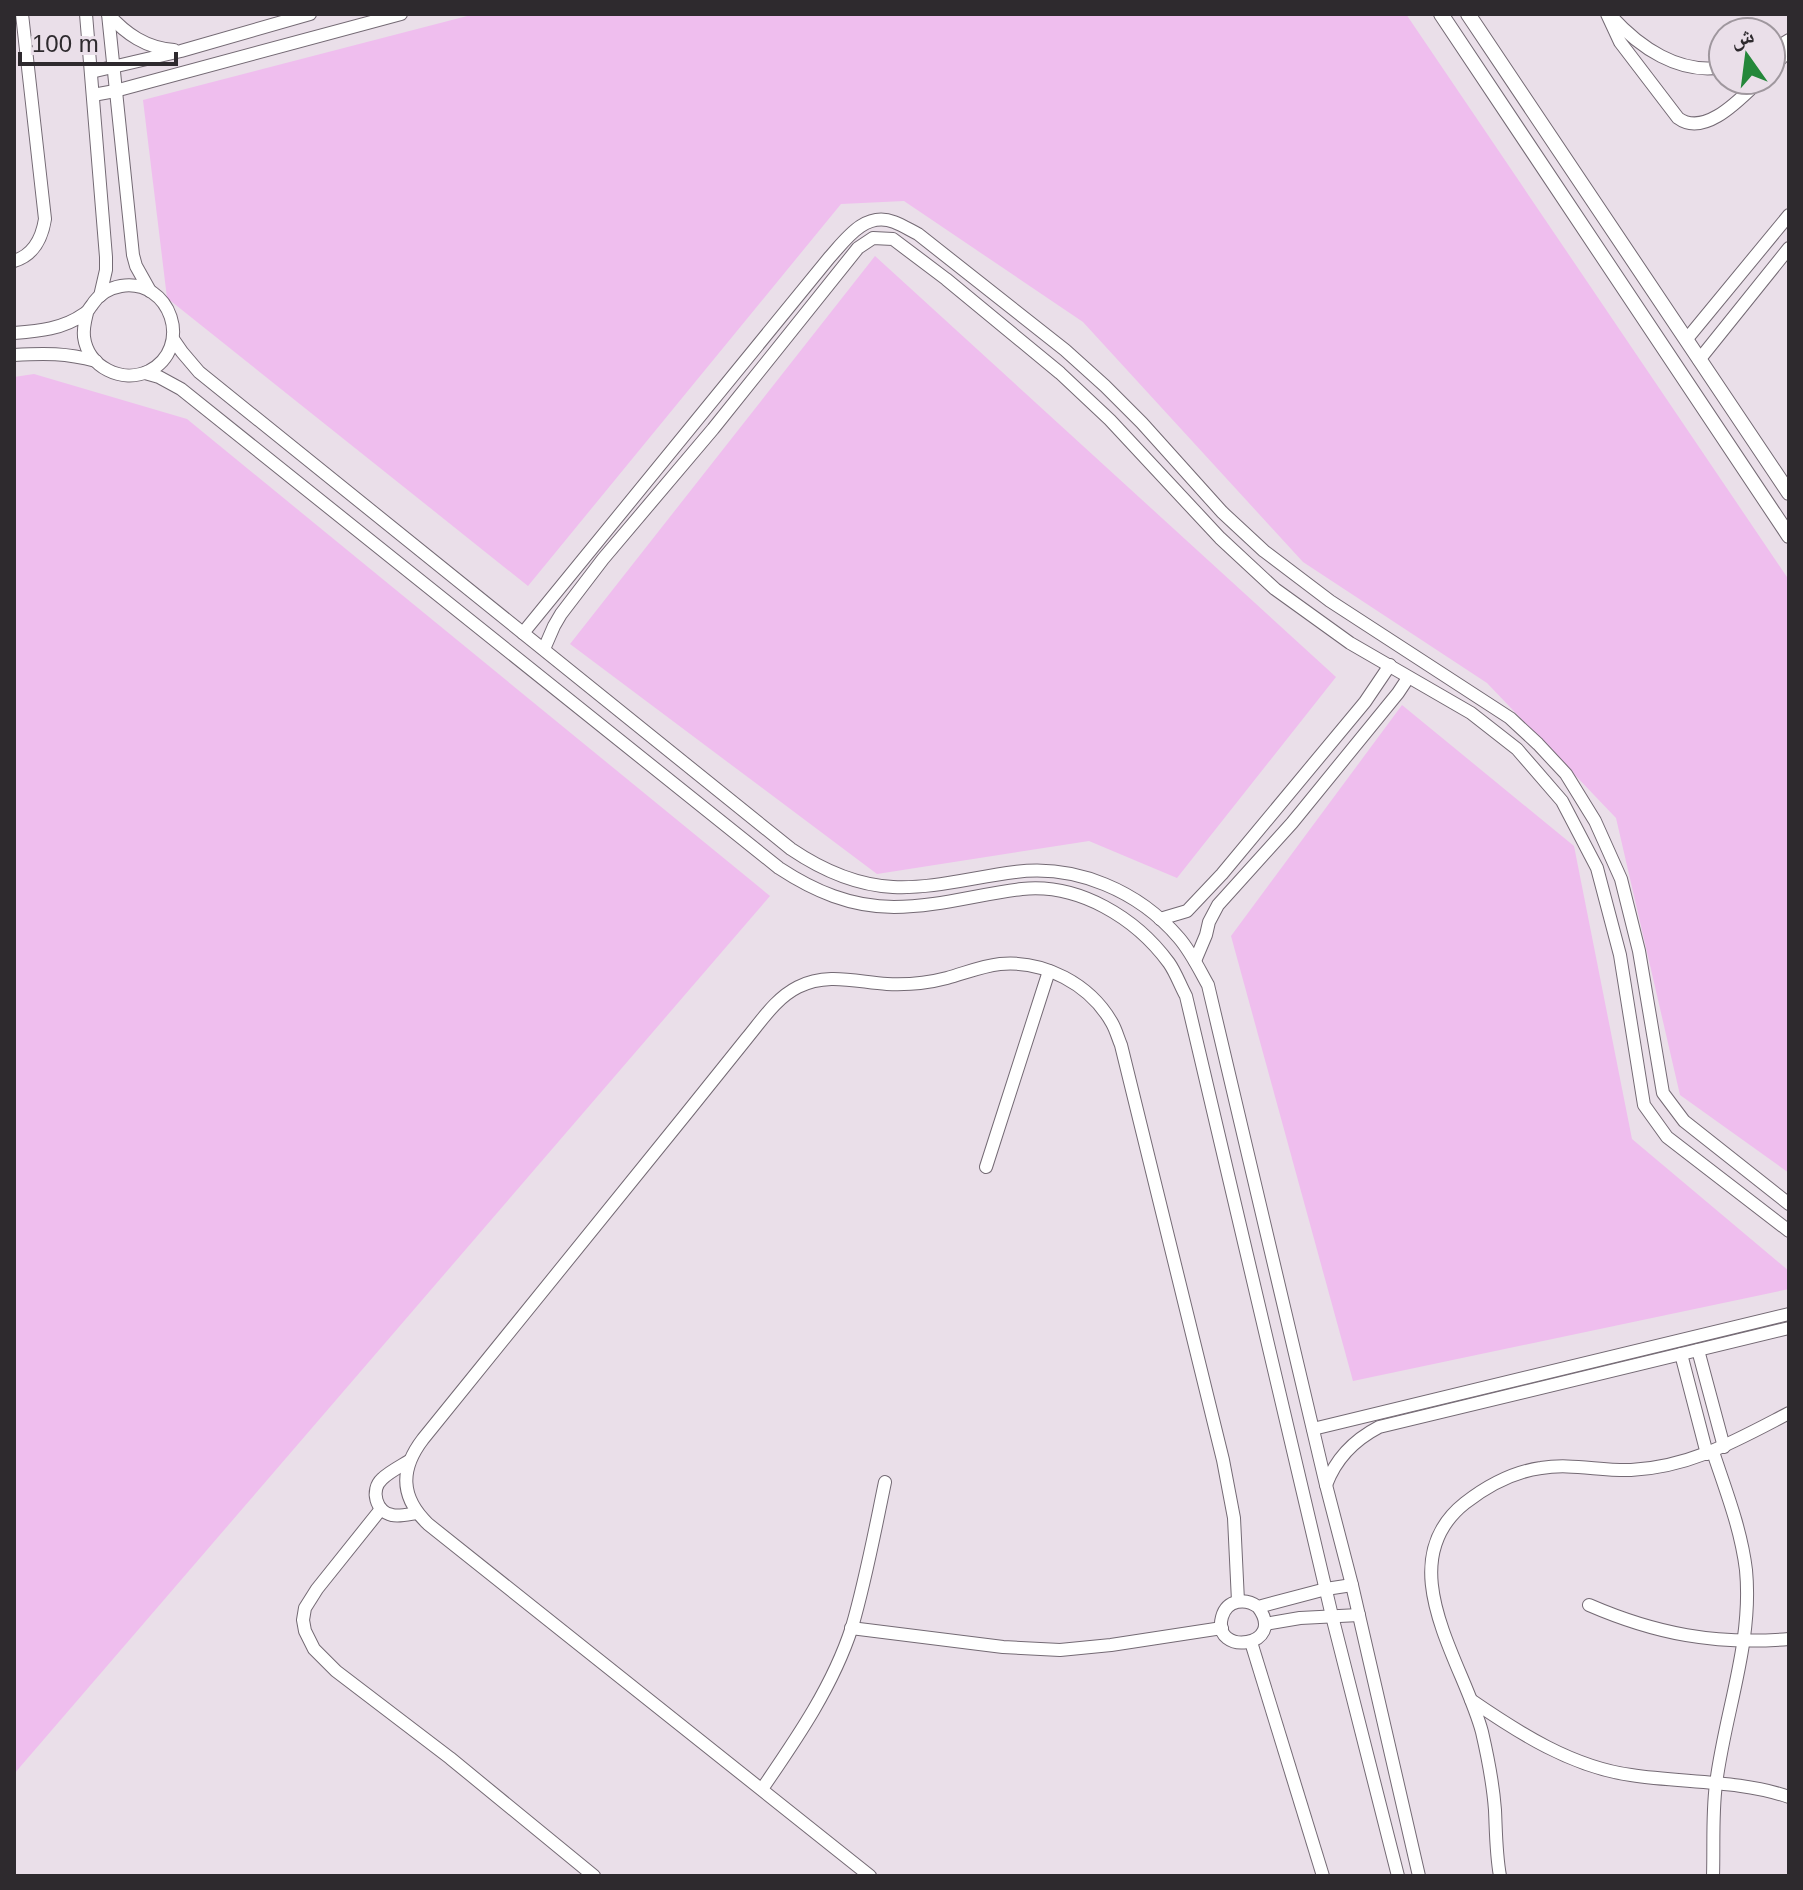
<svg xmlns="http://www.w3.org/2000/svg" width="1803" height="1890" font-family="Helvetica,'Noto Naskh Arabic',sans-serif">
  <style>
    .green { fill: #efbeee }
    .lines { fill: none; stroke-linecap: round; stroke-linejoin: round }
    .minor-casing { stroke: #746a74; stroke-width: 14 }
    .tertiary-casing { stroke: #746a74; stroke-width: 16 }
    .minor { stroke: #fff; stroke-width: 12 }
    .tertiary { stroke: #fff; stroke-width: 14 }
  </style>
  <rect width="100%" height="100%" fill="#eadfe9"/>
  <g class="green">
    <path d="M 475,14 L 1406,14 L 1789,580 L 1789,1173 L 1680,1095 L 1616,818 L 1487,683 L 1303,562 L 1083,322 L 904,201 L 841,204 L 528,586 L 167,298 L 143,100 Z"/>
    <path d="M 875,256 L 1336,677 L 1177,878 L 1089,841 L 877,874 L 570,644 Z"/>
    <path d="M 34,374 L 187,419 L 770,896 L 14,1774 L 14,377 Z"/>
    <path d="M 1402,705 L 1574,846 L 1632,1139 L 1789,1271 L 1789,1289 L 1353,1381 L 1231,936 Z"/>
  </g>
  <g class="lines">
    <g class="minor-casing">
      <g id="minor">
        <path d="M 86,14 L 106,257 L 106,270 L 100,296"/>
        <path d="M 108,14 L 133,255 L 136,266 L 150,291"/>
        <path d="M 108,14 C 126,34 146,48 174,50"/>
        <path d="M 1607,14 L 1620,42 L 1678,118 C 1705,138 1741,98 1760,80"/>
        <path d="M 1611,16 C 1639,47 1679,75 1723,67"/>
        <path d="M 1771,51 L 1789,40"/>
        <path d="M 1771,69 L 1789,50"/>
        <path d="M 91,72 L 181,51 L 310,14"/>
        <path d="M 93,95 L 115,91 L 401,14"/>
        <path d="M 14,261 C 34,255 42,238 45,219 L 22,14"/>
        <path d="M 14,333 C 39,331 63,329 84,314 C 90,310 87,311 92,305 C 98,295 109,288 121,286 C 171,278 194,348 149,371 C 122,384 88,367 84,337 C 83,328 85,321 87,313"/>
        <path d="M 173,339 L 182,352 L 199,372 L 791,849 C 822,870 855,885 893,887 C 933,889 974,877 1015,872 C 1076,864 1139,891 1179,938 C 1191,952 1199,969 1208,985 L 1326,1485 L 1352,1585 L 1419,1876"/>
        <path d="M 1686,340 L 1789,215"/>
        <path d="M 14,355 C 45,353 66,353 96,361"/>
        <path d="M 1699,360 L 1789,248"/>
        <path d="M 145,373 L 159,377 L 181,389 L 779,868 C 814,891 851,907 894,907 C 937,907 979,894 1022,889 C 1079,883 1136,918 1169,963 C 1176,973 1180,985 1186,996 L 1332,1616 L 1398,1876"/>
        <path d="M 523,633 L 829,258 C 846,239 865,211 894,222 C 902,225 910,230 918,234 L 1065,350 L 1105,386 L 1142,423 L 1222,512 L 1264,551 L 1330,601 L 1510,718 L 1538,744 L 1566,774 L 1595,821 L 1621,879 L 1639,951 L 1663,1093 L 1684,1121 L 1789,1204"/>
        <path d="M 544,649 L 554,626 L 561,614 L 603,559 L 713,429 L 858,248 L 873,238 L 893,239 L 946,279 L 1060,373 L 1110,420 L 1220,538 L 1275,589 L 1350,643 L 1471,713 L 1517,749 L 1562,801 L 1597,868 L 1620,955 L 1644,1105 L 1667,1137 L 1789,1231"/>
        <path d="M 1160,919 L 1187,911 L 1222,874 L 1365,702 L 1390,665"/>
        <path d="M 1195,961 L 1206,935 L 1209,922 L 1218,905 L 1292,823 L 1398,693 L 1408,678"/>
        <path d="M 986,1167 L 1049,971"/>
        <path d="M 1698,1350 L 1724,1447"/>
        <path d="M 1681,1354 L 1707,1454"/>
        <path d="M 1313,1429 L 1789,1314"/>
        <path d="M 409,1461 C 401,1466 389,1472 382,1479 C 370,1490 376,1512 392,1515 C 399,1517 410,1514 417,1513"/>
        <path d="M 1326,1485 C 1336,1458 1354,1440 1379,1427 L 1789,1328"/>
        <path d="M 381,1509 L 317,1589 L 305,1608 L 303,1620 L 305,1631 L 314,1649 L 336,1671 L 450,1758 L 594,1876"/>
        <path d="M 1589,1605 C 1656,1634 1715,1645 1789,1639"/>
        <path d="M 1258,1607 C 1288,1647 1211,1657 1222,1617 C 1227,1599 1246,1598 1258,1607 L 1326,1589 L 1352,1585"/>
        <path d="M 1265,1624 L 1300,1618 L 1359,1615"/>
        <path d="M 851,1628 L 1003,1647 L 1060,1650 L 1111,1645 L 1222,1628"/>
        <path d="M 1251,1642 L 1323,1876"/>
        <path d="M 1471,1700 C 1519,1733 1572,1767 1631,1775 C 1682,1783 1740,1780 1789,1797"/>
        <path d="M 762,1789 C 797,1738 833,1686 852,1627 C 866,1579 875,1530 885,1482"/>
        <path d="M 870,1876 L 428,1524 C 400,1497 400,1469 423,1439 C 511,1331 599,1223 686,1114 C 706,1089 727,1063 747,1038 C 762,1020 776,998 798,987 C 827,972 857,982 887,984 C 907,985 928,983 947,978 C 965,973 982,966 1000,964 C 1044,960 1090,984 1112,1023 C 1116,1030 1118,1038 1121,1045 L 1223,1460 L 1234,1518 L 1238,1601"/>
        <path d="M 1500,1876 C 1496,1854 1496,1832 1495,1810 C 1493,1783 1488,1758 1482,1732 C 1464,1663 1388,1564 1465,1503 C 1487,1486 1512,1472 1541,1468 C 1571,1463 1600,1471 1631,1470 C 1691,1467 1737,1440 1789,1413"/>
        <path d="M 1713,1876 C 1714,1846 1712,1814 1716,1784 C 1725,1712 1753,1643 1746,1570 C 1741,1529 1726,1491 1713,1452"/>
      </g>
    </g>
    <g class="tertiary-casing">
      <g id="tertiary">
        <path d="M 1441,14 L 1789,536"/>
        <path d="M 1468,14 L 1789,493"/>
      </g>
    </g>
    <use href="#minor" class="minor"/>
    <use href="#tertiary" class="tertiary"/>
  </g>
  <rect width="1803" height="1890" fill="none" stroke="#2e2a2e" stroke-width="32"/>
  <g transform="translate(1747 56) rotate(346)"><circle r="38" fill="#eadfe9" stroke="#9f979e" stroke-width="2"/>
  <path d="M0-6L14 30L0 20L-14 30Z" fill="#24873a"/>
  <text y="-12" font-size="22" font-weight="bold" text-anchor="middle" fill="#2e2a2e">ش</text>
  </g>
  <path d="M20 52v12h156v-12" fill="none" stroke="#2e2a2e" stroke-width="4"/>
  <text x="32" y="52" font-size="24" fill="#2e2a2e" stroke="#eadfe9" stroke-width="6" paint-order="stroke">100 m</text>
</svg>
